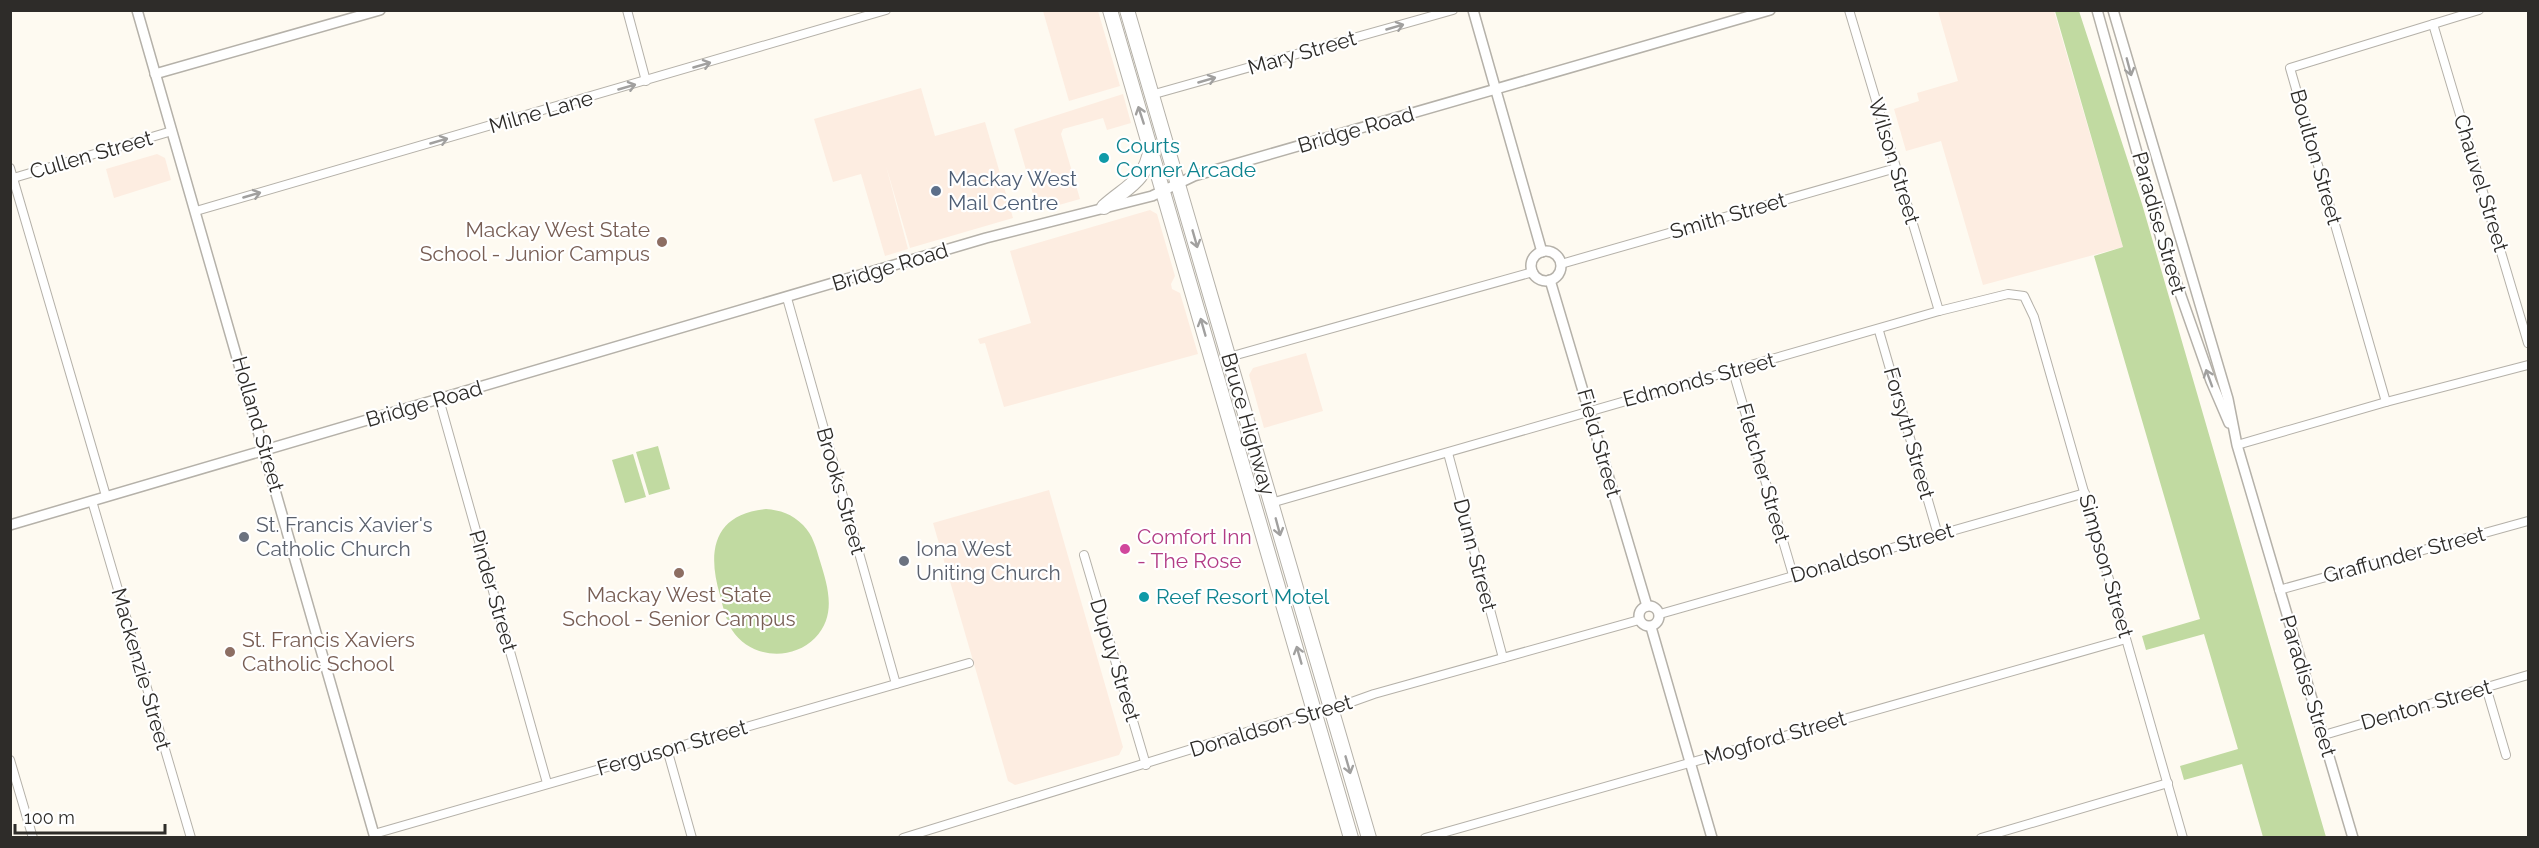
<svg xmlns="http://www.w3.org/2000/svg" width="2539" height="848" font-family="Raleway,sans-serif">
  <style>
    .commercial { fill: #fdede1 }
    .park { fill: #c1daa1 }
    .lines { fill: none; stroke-linecap: round; stroke-linejoin: round }
    .minor-casing { stroke: #b5b1a9; stroke-width: 10 }
    .tertiary-casing { stroke: #b5b1a9; stroke-width: 12 }
    .trunk-casing { stroke: #b5b1a9; stroke-width: 16 }
    .minor { stroke: #fff; stroke-width: 8 }
    .tertiary { stroke: #fff; stroke-width: 9 }
    .trunk { stroke: #fff; stroke-width: 14 }
    .oneway { stroke: #a1a09f }
    .culture-dot { fill: #0f9aa8; stroke: #fff; stroke-width: 2 }
    .service-dot { fill: #5c6f8a; stroke: #fff; stroke-width: 2 }
    .education-dot { fill: #8d6e63; stroke: #fff; stroke-width: 2 }
    .worship-dot { fill: #6b7280; stroke: #fff; stroke-width: 2 }
    .hotel-dot { fill: #d1479c; stroke: #fff; stroke-width: 2 }
    .labels { text-anchor: middle; stroke-width: 4.5; stroke-linejoin: round; paint-order: stroke }
    .street-label { font-size: 21px; fill: #2e2c29; stroke: #fff }
    .culture-label { font-size: 21px; fill: #0d838f; stroke: #fff; text-anchor: start }
    .service-label { font-size: 21px; fill: #4e5e75; stroke: #fff; text-anchor: start }
    .education-label { font-size: 21px; fill: #785e54; stroke: #fff; text-anchor: end }
    .worship-label { font-size: 21px; fill: #5b616d; stroke: #fff; text-anchor: start }
    .hotel-label { font-size: 21px; fill: #b23c85; stroke: #fff; text-anchor: start }
  </style>
  <rect width="100%" height="100%" fill="#fefaf1"/>
  <g class="commercial">
    <path d="M 1043,11 L 1098,11 L 1120,86 L 1069,101 Z"/>
    <path d="M 1938,11 L 2054,11 L 2123,247 L 1983,285 L 1941,141 L 1906,151 L 1894,109 L 1919,101 L 1917,93 L 1958,81 Z"/>
    <path d="M 921,88 L 935,136 L 985,122 L 1013,218 L 910,248 L 886,166 L 908,249 L 885,256 L 861,174 L 833,182 L 814,119 Z"/>
    <path d="M 1123,94 L 1131,123 L 1107,130 L 1103,118 L 1063,129 L 1061,134 L 1080,199 L 1038,211 L 1014,129 Z"/>
    <path d="M 157,154 L 165,158 L 171,180 L 114,198 L 106,169 Z"/>
    <path d="M 1150,210 L 1157,214 L 1175,276 L 1171,284 L 1172,289 L 1180,293 L 1198,354 L 1004,407 L 985,343 L 980,344 L 978,339 L 1031,323 L 1010,251 Z"/>
    <path d="M 1306,353 L 1323,411 L 1264,428 L 1249,375 L 1253,368 Z"/>
    <path d="M 1049,490 L 1123,747 L 1119,755 L 1015,785 L 1008,781 L 933,523 Z"/>
  </g>
  <g class="park">
    <path d="M 2055,11 L 2079,11 L 2142,204 L 2326,837 L 2263,837 L 2242,764 L 2184,780 L 2180,766 L 2238,749 L 2204,634 L 2146,650 L 2142,636 L 2200,619 L 2094,256 L 2123,247 Z"/>
    <path d="M 658,446 L 670,489 L 649,495 L 636,452 Z"/>
    <path d="M 633,454 L 646,497 L 625,503 L 612,460 Z"/>
    <path d="M 766,509 C 780,510 792,514 803,525 C 813,535 816,548 820,561 C 828,587 837,615 815,638 C 791,662 750,658 732,630 C 726,620 723,607 720,595 C 707,552 713,514 766,509 Z"/>
  </g>
  <g class="lines">
    <g class="minor-casing">
      <g id="minor">
        <path d="M 627,10 L 646,81"/>
        <path d="M 1849,10 L 1939,311"/>
        <path d="M 2433,24 L 2528,343"/>
        <path d="M 1151,95 L 1453,10"/>
        <path d="M 10,168 L 106,496"/>
        <path d="M 10,179 L 172,131"/>
        <path d="M 196,211 L 886,10"/>
        <path d="M 1561,264 L 1896,168"/>
        <path d="M 787,298 L 896,684"/>
        <path d="M 1879,331 L 1938,535"/>
        <path d="M 1229,357 L 1533,272"/>
        <path d="M 1733,371 L 1793,575"/>
        <path d="M 439,399 L 547,783"/>
        <path d="M 2386,402 L 2290,68 L 2479,10"/>
        <path d="M 2237,445 L 2386,402 L 2528,365"/>
        <path d="M 1448,453 L 1503,658"/>
        <path d="M 92,501 L 191,838"/>
        <path d="M 1271,503 L 1939,311 L 2008,294 L 2024,296 L 2034,317 L 2183,838"/>
        <path d="M 1084,555 L 1146,765"/>
        <path d="M 2279,590 L 2528,521"/>
        <path d="M 1660,614 L 2085,493"/>
        <path d="M 2486,687 L 2506,755"/>
        <path d="M 2324,735 L 2528,675"/>
        <path d="M 667,749 L 692,838"/>
        <path d="M 10,760 L 33,838"/>
        <path d="M 374,834 L 969,663"/>
        <path d="M 903,838 L 1315,711 L 1332,709 L 1374,694 L 1639,620"/>
        <path d="M 1425,838 L 2126,639"/>
        <path d="M 1981,838 L 2168,783"/>
      </g>
    </g>
    <g class="tertiary-casing">
      <g id="tertiary">
        <path d="M 137,10 L 375,838"/>
        <path d="M 1473,10 L 1542,252"/>
        <path d="M 2097,10 L 2162,242 L 2211,381 L 2229,423"/>
        <path d="M 2113,10 L 2228,399 L 2237,445 L 2353,838"/>
        <path d="M 155,74 L 380,10"/>
        <circle cx="1546" cy="266" r="15"/>
        <path d="M 1550,280 L 1647,606"/>
        <path d="M 10,525 L 986,238 L 1152,196 L 1194,176 L 1770,10"/>
        <circle cx="1649" cy="616" r="10"/>
        <path d="M 1651,627 L 1712,838"/>
      </g>
    </g>
    <g class="trunk-casing">
      <g id="trunk">
        <path d="M 1110,10 L 1351,838"/>
        <path d="M 1127,10 L 1369,838"/>
        <path d="M 1104,207 C 1127,186 1145,183 1151,148"/>
      </g>
    </g>
    <use href="#minor" class="minor"/>
    <use href="#tertiary" class="tertiary"/>
    <use href="#trunk" class="trunk"/>
  </g>
  <defs><path id="oneway-shaft" d="M-6 0H5M1.5-3L5.5 0L1.5 3" fill="none" stroke-width="1.6" stroke-linecap="round" stroke-linejoin="round" transform="scale(1.5)"/></defs>
  <g class="oneway">
    <use href="#oneway-shaft" transform="translate(1395 27) rotate(-16)"/>
    <use href="#oneway-shaft" transform="translate(702 65) rotate(-16)"/>
    <use href="#oneway-shaft" transform="translate(2129 67) rotate(75)"/>
    <use href="#oneway-shaft" transform="translate(1207 80) rotate(-16)"/>
    <use href="#oneway-shaft" transform="translate(627 87) rotate(-16)"/>
    <use href="#oneway-shaft" transform="translate(1141 115) rotate(-108)"/>
    <use href="#oneway-shaft" transform="translate(439 141) rotate(-16)"/>
    <use href="#oneway-shaft" transform="translate(252 195) rotate(-16)"/>
    <use href="#oneway-shaft" transform="translate(1195 239) rotate(74)"/>
    <use href="#oneway-shaft" transform="translate(1203 327) rotate(-106)"/>
    <use href="#oneway-shaft" transform="translate(2209 378) rotate(-110)"/>
    <use href="#oneway-shaft" transform="translate(1278 527) rotate(75)"/>
    <use href="#oneway-shaft" transform="translate(1299 655) rotate(-106)"/>
    <use href="#oneway-shaft" transform="translate(1348 765) rotate(74)"/>
  </g>
  <g class="culture-dot">
    <circle cx="1104" cy="158" r="6"/>
    <circle cx="1144" cy="597" r="6"/>
  </g>
  <circle class="service-dot" cx="936" cy="191" r="6"/>
  <g class="education-dot">
    <circle cx="662" cy="242" r="6"/>
    <circle cx="679" cy="573" r="6"/>
    <circle cx="230" cy="652" r="6"/>
  </g>
  <g class="worship-dot">
    <circle cx="244" cy="537" r="6"/>
    <circle cx="904" cy="561" r="6"/>
  </g>
  <circle class="hotel-dot" cx="1125" cy="549" r="6"/>
  <g class="labels">
    <g class="street-label">
      <text transform="translate(1302 53) rotate(-16)" y="7">Mary Street</text>
      <text transform="translate(541 112) rotate(-16)" y="7">Milne Lane</text>
      <text transform="translate(1356 130) rotate(-16)" y="7">Bridge Road</text>
      <text transform="translate(91 155) rotate(-16)" y="7">Cullen Street</text>
      <text transform="translate(2316 157) rotate(74)" y="7">Boulton Street</text>
      <text transform="translate(1894 161) rotate(73)" y="7">Wilson Street</text>
      <text transform="translate(2481 183) rotate(73)" y="7">Chauvel Street</text>
      <text transform="translate(1728 216) rotate(-16)" y="7">Smith Street</text>
      <text transform="translate(2159 223) rotate(74)" y="7">Paradise Street</text>
      <text transform="translate(890 267) rotate(-17)" y="7">Bridge Road</text>
      <text transform="translate(1699 380) rotate(-15)" y="7">Edmonds Street</text>
      <text transform="translate(424 404) rotate(-16)" y="7">Bridge Road</text>
      <text transform="translate(258 424) rotate(74)" y="7">Holland Street</text>
      <text transform="translate(1248 424) rotate(74)" y="7">Bruce Highway</text>
      <text transform="translate(1909 433) rotate(74)" y="7">Forsyth Street</text>
      <text transform="translate(1599 443) rotate(74)" y="7">Field Street</text>
      <text transform="translate(1763 473) rotate(74)" y="7">Fletcher Street</text>
      <text transform="translate(841 491) rotate(74)" y="7">Brooks Street</text>
      <text transform="translate(1872 553) rotate(-16)" y="7">Donaldson Street</text>
      <text transform="translate(1475 555) rotate(75)" y="7">Dunn Street</text>
      <text transform="translate(2404 555) rotate(-15)" y="7">Graffunder Street</text>
      <text transform="translate(2106 566) rotate(74)" y="7">Simpson Street</text>
      <text transform="translate(493 591) rotate(74)" y="7">Pinder Street</text>
      <text transform="translate(1115 660) rotate(73)" y="7">Dupuy Street</text>
      <text transform="translate(141 669) rotate(74)" y="7">Mackenzie Street</text>
      <text transform="translate(2308 686) rotate(73)" y="7">Paradise Street</text>
      <text transform="translate(2426 705) rotate(-16)" y="7">Denton Street</text>
      <text transform="translate(1271 726) rotate(-17)" y="7">Donaldson Street</text>
      <text transform="translate(1775 738) rotate(-16)" y="7">Mogford Street</text>
      <text transform="translate(672 748) rotate(-16)" y="7">Ferguson Street</text>
    </g>
    <g class="culture-label">
      <text x="1116" y="153">Courts<tspan x="1116" dy="24">Corner Arcade</tspan></text>
      <text x="1156" y="604">Reef Resort Motel</text>
    </g>
    <g class="service-label">
      <text x="948" y="186">Mackay West<tspan x="948" dy="24">Mail Centre</tspan></text>
    </g>
    <g class="education-label">
      <text x="650" y="237">Mackay West State<tspan x="650" dy="24">School - Junior Campus</tspan></text>
      <text x="679" y="602" text-anchor="middle">Mackay West State<tspan x="679" dy="24">School - Senior Campus</tspan></text>
      <text x="242" y="647" text-anchor="start">St. Francis Xaviers<tspan x="242" dy="24">Catholic School</tspan></text>
    </g>
    <g class="worship-label">
      <text x="256" y="532">St. Francis Xavier's<tspan x="256" dy="24">Catholic Church</tspan></text>
      <text x="916" y="556">Iona West<tspan x="916" dy="24">Uniting Church</tspan></text>
    </g>
    <g class="hotel-label">
      <text x="1137" y="544">Comfort Inn<tspan x="1137" dy="24">- The Rose</tspan></text>
    </g>
  </g>
  <rect width="2539" height="848" fill="none" stroke="#2e2c29" stroke-width="24"/>
  <path d="M15 824v9h150v-9" fill="none" stroke="#2e2c29" stroke-width="3"/>
  <text x="24" y="824" font-size="18" fill="#2e2c29" stroke="#ffffff" stroke-width="4.5" paint-order="stroke">100 m</text>
</svg>
